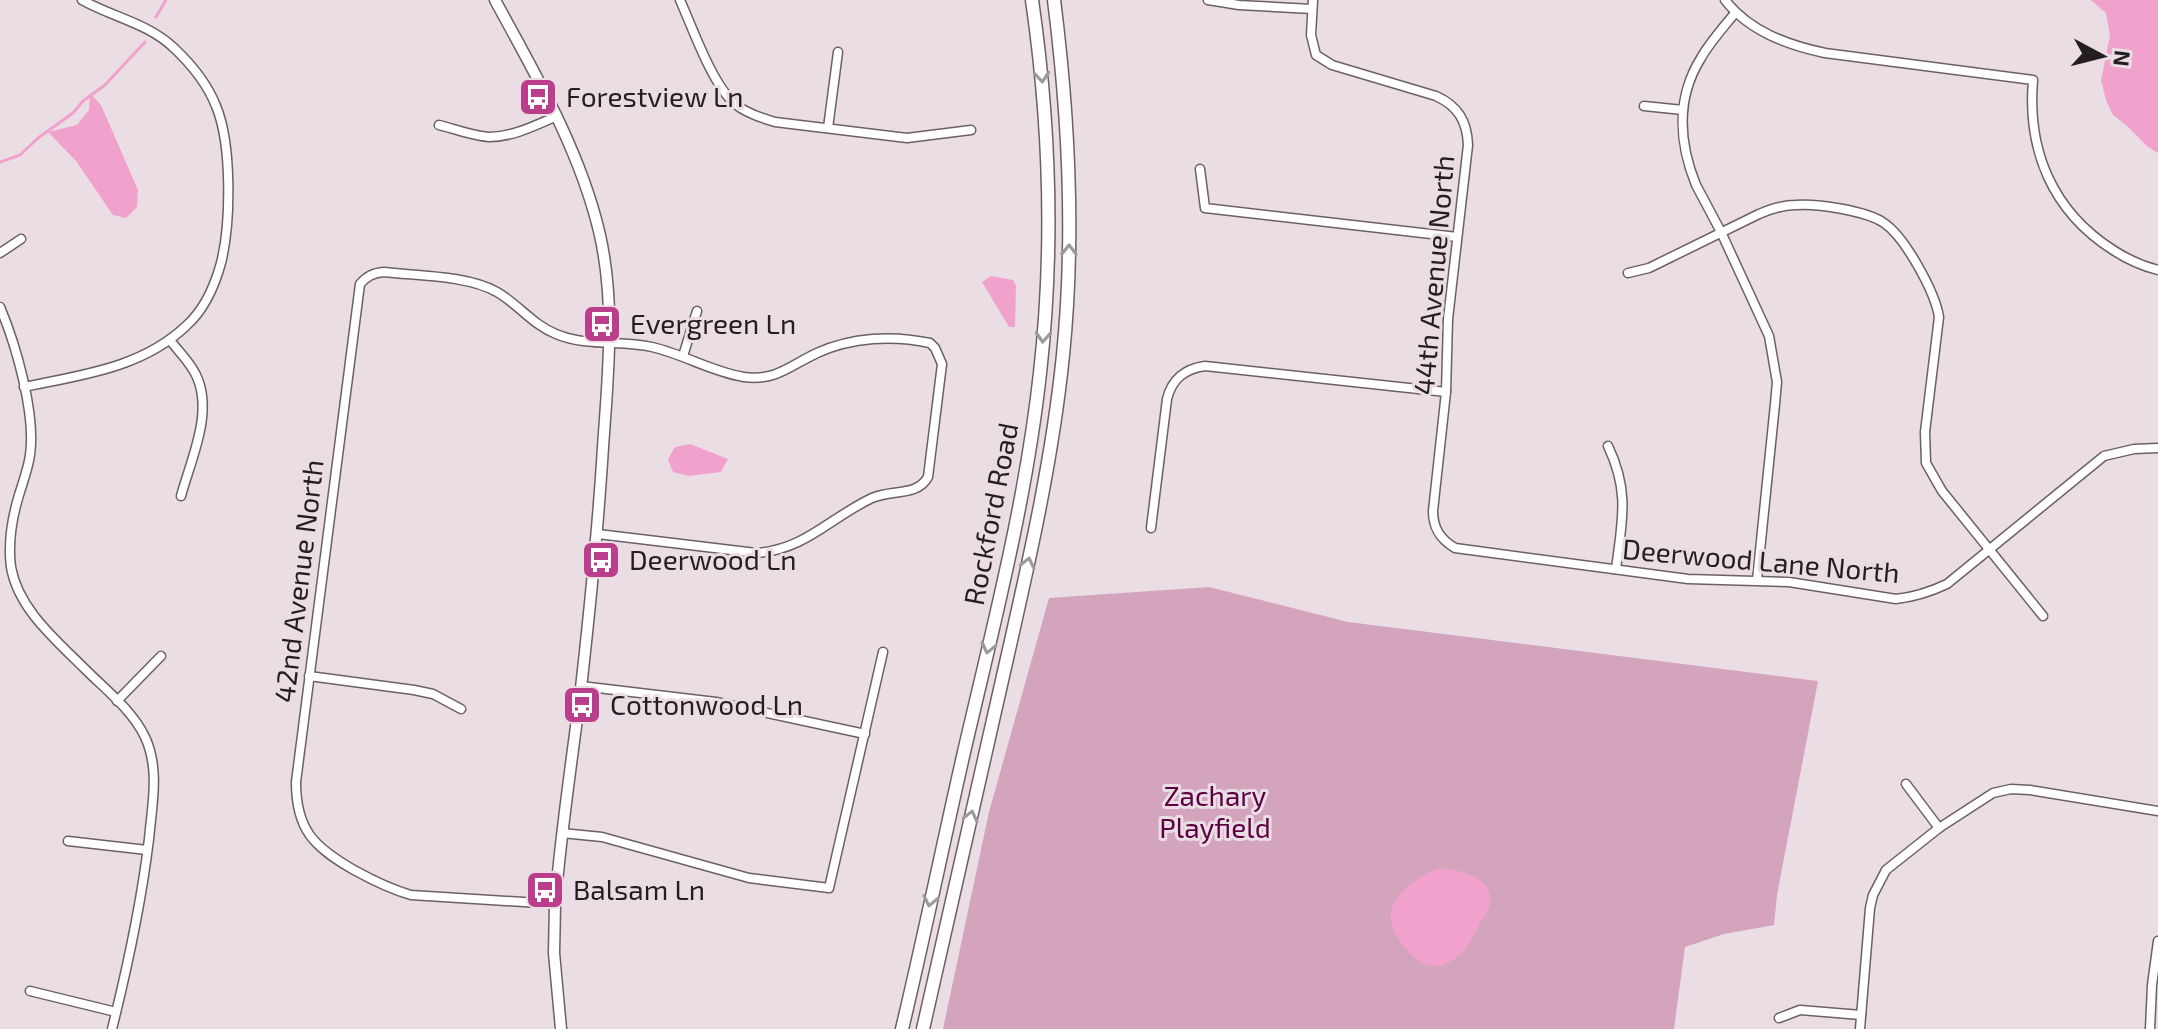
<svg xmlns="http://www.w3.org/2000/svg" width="2158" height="1029" font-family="'Exo 2',sans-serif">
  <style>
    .green { fill: #d4a4bd }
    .water { fill: #f0a2cd }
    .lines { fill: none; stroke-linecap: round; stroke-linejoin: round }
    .stream { stroke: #f0a2cd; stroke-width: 3 }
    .minor-casing { stroke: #6c6066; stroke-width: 11 }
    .tertiary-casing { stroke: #6c6066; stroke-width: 13 }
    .secondary-casing { stroke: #6c6066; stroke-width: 15 }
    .minor { stroke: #fff; stroke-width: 8 }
    .tertiary { stroke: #fff; stroke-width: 10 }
    .secondary { stroke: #fff; stroke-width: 12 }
    .oneway { stroke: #9c9a9b }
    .labels { text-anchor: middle; stroke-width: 6; stroke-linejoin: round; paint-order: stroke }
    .poi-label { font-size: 28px; fill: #231e21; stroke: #eadde4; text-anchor: start }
    .street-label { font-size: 28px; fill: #231e21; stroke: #eadde4 }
    .park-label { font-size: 28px; fill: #5d0042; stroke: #eadde4 }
  </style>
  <rect width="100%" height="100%" fill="#eadde4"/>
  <path class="green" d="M 1209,587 L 1348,622 L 1818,681 L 1777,895 L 1774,925 L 1724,934 L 1685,947 L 1674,1029 L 943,1029 L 989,812 L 1049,598 Z"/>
  <g class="water">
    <path d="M 2091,0 L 2158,0 L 2158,153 L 2148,147 L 2126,125 L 2113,115 L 2106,100 L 2101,80 L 2110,36 L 2106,13 Z"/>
    <path d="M 90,93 L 101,105 L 138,190 L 137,207 L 126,218 L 113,215 L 76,161 L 48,132 L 77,125 L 89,110 Z"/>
    <path d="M 991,276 L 1013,280 L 1016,286 L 1015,327 L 1009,327 L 982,282 Z"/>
    <path d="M 690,444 L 728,459 L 721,472 L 689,476 L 673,472 L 668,459 L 675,447 Z"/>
    <path d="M 1441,868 C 1461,870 1495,877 1490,905 C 1488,913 1482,919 1478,927 C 1466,950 1464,955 1440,967 C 1434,966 1427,965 1421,962 C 1406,953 1385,927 1392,908 C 1401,888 1421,874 1441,868 Z"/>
  </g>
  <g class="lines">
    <g class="stream">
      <path d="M 156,17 L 166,0"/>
      <path d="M 0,162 L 20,155 L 38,138 L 73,113 L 83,101 L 105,85 L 145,42"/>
    </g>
    <g class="minor-casing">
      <g id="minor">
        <path d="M 680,0 C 693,29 712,84 735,104 C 746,113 761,118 775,122 L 907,138 L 971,130"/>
        <path d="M 1208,0 L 1239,5 L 1312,9"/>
        <path d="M 1313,0 L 1311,35 L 1316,55 L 1332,65 L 1436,96 C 1458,106 1467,121 1468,145 L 1448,319 L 1446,392 L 1433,511 C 1433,528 1440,539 1455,548 L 1688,579 L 1789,582 L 1896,599 C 1914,597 1930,592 1947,584 L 2104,456 L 2134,449 L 2158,448"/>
        <path d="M 1725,0 C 1749,31 1787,45 1825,53 L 2033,80 C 2027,150 2052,211 2113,250 C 2127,259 2142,266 2158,270"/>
        <path d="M 1735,13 C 1723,28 1710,42 1701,58 C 1676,98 1679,143 1696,185 L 1721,232 L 1769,336 L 1777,382 L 1775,404 L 1757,580"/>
        <path d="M 1644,106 L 1683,110"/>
        <path d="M 439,125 C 455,129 473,136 489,137 C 513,137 536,125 557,116"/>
        <path d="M 828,128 L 838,52"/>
        <path d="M 1200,169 L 1205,208 L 1457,237"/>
        <path d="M 0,253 L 21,239"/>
        <path d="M 1628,273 L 1649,268 L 1759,214 C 1771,209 1782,205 1795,205 C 1817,203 1867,211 1884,223 C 1905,237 1935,292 1939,317 L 1925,432 L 1926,463 L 1942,491 L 2043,616"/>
        <path d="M 0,307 C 16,345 36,414 30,455 C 28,469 23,482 19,495 C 12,518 8,544 11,567 C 18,609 57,641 85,669 C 106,690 132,710 145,737 C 160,769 152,805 149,839 C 141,905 128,965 112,1029"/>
        <path d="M 170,340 C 178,351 190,362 196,375 C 214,412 191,459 181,496"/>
        <path d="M 683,356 L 697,311"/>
        <path d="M 24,387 C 81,375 142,368 186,326 C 204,310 215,285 221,263 C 231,223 232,144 216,106 C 207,83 191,64 174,48 C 148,23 112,17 82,0"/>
        <path d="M 1608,446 C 1630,492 1622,521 1616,569"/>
        <path d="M 1151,528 L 1167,399 C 1172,379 1184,369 1205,366 L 1446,392"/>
        <path d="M 309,676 L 414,690 L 433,694 L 461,709"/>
        <path d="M 581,686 L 716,702 L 865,734"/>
        <path d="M 117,701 L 161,656"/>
        <path d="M 1906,784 L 1939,828"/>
        <path d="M 562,833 L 602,837 L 749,878 L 829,888 L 883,652"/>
        <path d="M 68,841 L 147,850"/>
        <path d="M 555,904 L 411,895 C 390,889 372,880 354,870 C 314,847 296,830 296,782 L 360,284 C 367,276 373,273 384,272 C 417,276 467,275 497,292 C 518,304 533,325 556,334 C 587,347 620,340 652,347 C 683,354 712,372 744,377 C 777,381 789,366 817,353 C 852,337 893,335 930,343 L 935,348 L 942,364 L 928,477 C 917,497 891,489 872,498 C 831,517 805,550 756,553 L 598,534"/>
        <path d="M 30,991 L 116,1012"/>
        <path d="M 1779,1018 L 1800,1010 L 1861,1015"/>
        <path d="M 1860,1029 L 1870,908 L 1873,895 L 1886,870 L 1939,828 L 1993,793 L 2011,789 L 2030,790 L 2158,811"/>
        <path d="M 2150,1029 L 2152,985 L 2158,941"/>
      </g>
    </g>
    <g class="tertiary-casing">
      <path id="tertiary" d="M 495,0 C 535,74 579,148 599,231 C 616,302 608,375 603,447 C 598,528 590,608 581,688 C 572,760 561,831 555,904 L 554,953 L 561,1029"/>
    </g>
    <g class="secondary-casing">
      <g id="secondary">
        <path d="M 902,1029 C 924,937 943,844 964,752 C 993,627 1026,501 1040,373 C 1054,249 1050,124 1032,0"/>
        <path d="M 923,1029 C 949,911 977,794 1003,676 C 1027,570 1052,464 1063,355 C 1075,237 1069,118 1054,0"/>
      </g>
    </g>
    <use href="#minor" class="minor"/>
    <use href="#tertiary" class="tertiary"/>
    <use href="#secondary" class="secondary"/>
  </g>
  <defs><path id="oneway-chevron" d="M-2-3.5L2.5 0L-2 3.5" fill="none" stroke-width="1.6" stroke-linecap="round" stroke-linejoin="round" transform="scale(2)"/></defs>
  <g class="oneway">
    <use href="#oneway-chevron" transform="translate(1042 77) rotate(85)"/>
    <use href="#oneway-chevron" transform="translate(1069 250) rotate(-89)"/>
    <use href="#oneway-chevron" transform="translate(1043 337) rotate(94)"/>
    <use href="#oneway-chevron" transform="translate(1028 563) rotate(-77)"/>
    <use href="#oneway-chevron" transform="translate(988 648) rotate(103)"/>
    <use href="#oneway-chevron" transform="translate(971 816) rotate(-77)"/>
    <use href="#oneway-chevron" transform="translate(930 901) rotate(102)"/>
  </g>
  <defs>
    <g id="bus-square" transform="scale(2)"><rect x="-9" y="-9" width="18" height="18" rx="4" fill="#bb3e8d" stroke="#eadde4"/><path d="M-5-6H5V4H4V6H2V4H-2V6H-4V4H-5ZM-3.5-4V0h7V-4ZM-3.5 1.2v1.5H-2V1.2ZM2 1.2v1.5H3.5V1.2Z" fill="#fff"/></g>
  </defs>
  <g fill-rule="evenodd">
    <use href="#bus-square" x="538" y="97"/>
    <use href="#bus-square" x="602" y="324"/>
    <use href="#bus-square" x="601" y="560"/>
    <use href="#bus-square" x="582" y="705"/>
    <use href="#bus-square" x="545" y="890"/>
  </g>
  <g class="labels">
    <g class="poi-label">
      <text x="566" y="107">Forestview Ln</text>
      <text x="630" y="334">Evergreen Ln</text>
      <text x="629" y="570">Deerwood Ln</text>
      <text x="610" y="715">Cottonwood Ln</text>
      <text x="573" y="900">Balsam Ln</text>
    </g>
    <g class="street-label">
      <text transform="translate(1434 275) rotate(-85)" y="10">44th Avenue North</text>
      <text transform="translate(991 514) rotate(-79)" y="10">Rockford Road</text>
      <text transform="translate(1761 561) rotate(5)" y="10">Deerwood Lane North</text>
      <text transform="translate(299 581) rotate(-83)" y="10">42nd Avenue North</text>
    </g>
    <g class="park-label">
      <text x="1215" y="806">Zachary<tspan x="1215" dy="32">Playfield</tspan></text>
    </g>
  </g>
  <g transform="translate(2102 56) rotate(97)" stroke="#eadde4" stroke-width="6" paint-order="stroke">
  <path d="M0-6L14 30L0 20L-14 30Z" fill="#231e21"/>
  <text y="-12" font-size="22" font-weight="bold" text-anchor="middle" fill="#231e21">N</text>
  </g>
</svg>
